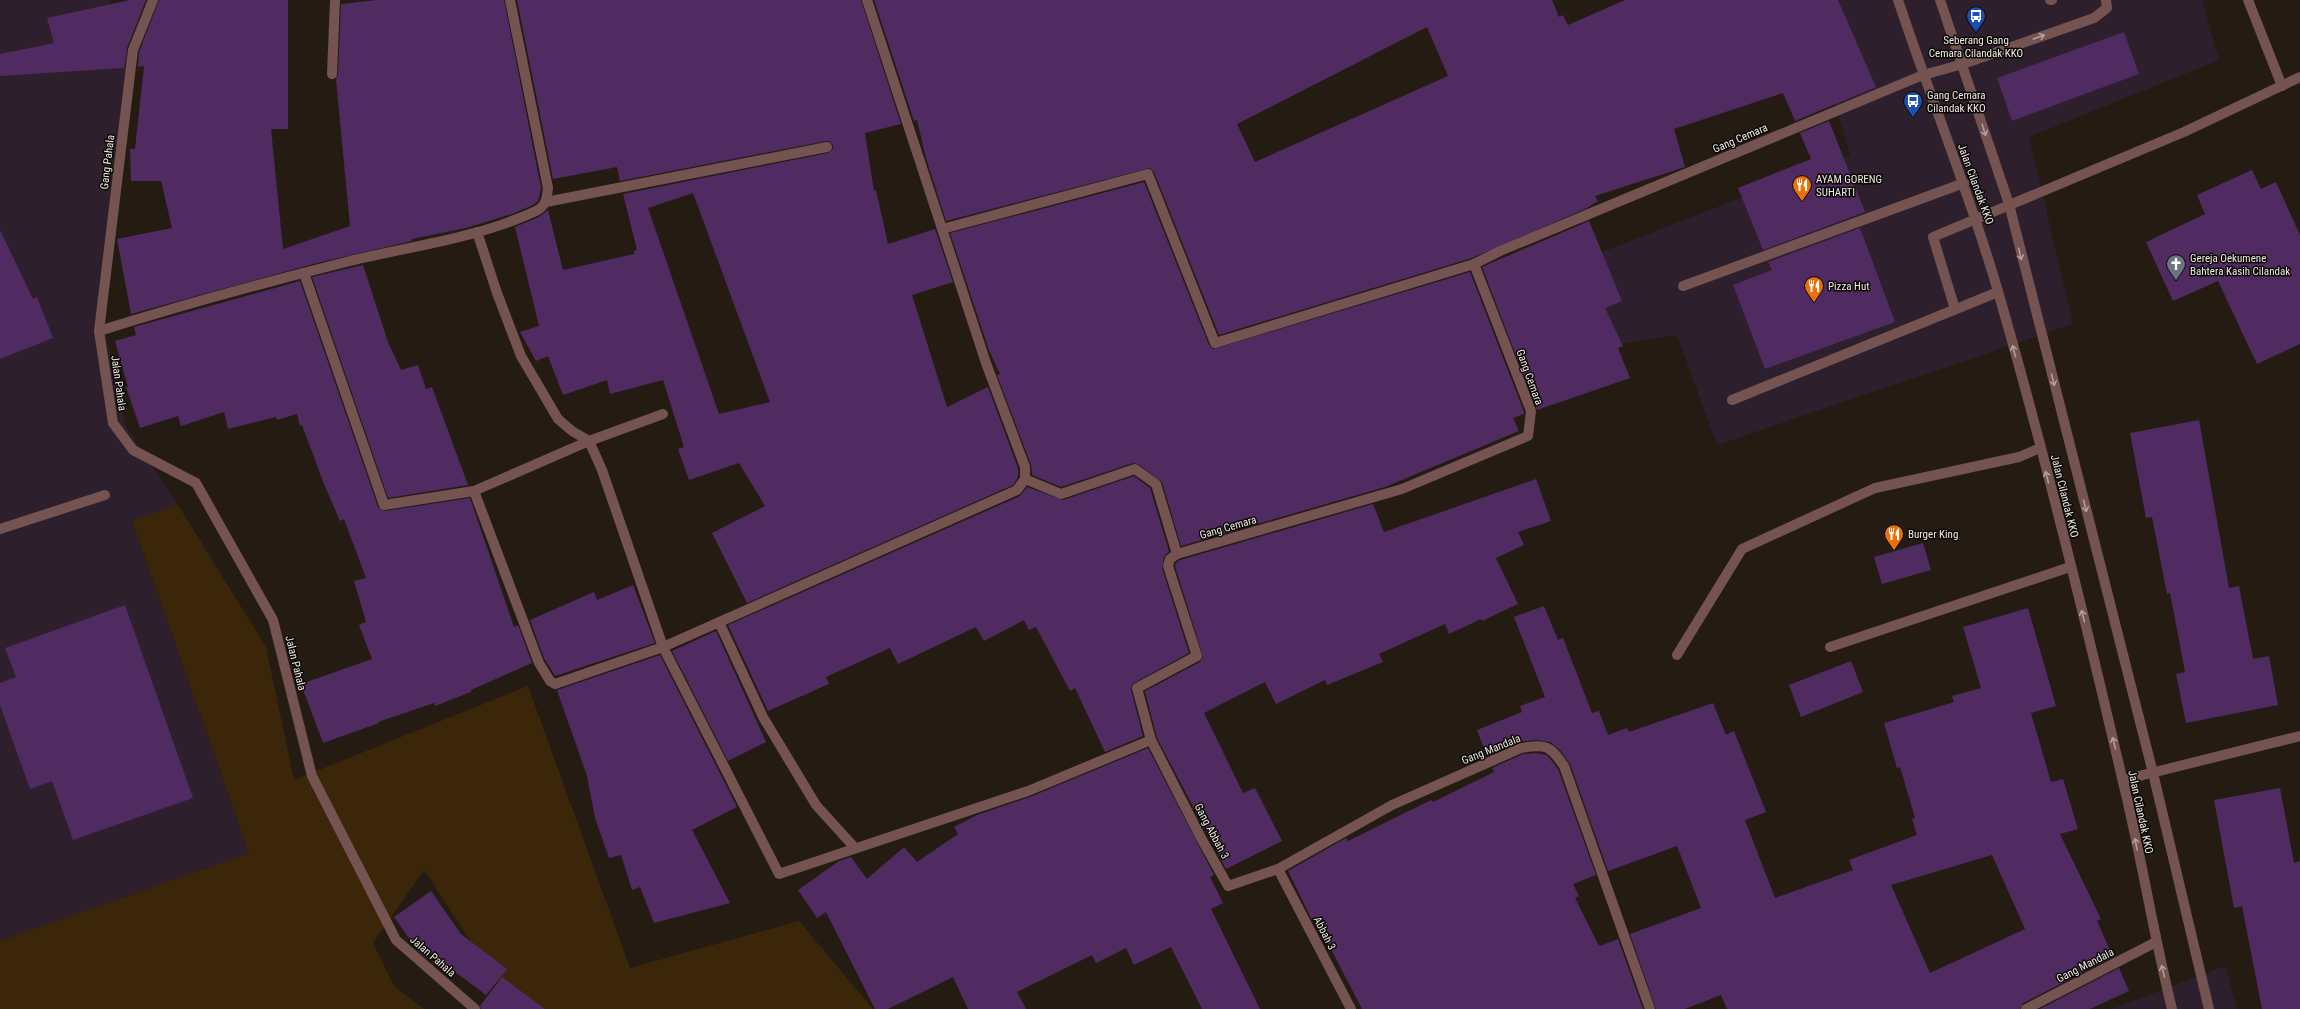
<svg xmlns="http://www.w3.org/2000/svg" width="2300" height="1009" font-family="'Roboto Condensed',sans-serif">
  <style>
    .commercial { fill: #2d1f2c }
    .green { fill: #3c2609 }
    .building { fill: #4f2b61; fill-rule: evenodd }
    .lines { fill: none; stroke-linecap: round; stroke-linejoin: round }
    .minor { stroke: #745351; stroke-width: 10 }
    .oneway { stroke: #b29e9a }
    .labels { text-anchor: middle; stroke-width: 3; stroke-linejoin: round; paint-order: stroke }
    .poi-label { font-size: 11px; fill: #f0eae4; stroke: #0a0704; text-anchor: start }
    .street-label { font-size: 11px; fill: #f0eae4; stroke: #0a0704 }
  </style>
  <rect width="100%" height="100%" fill="#241c13"/>
  <g class="commercial">
    <path d="M 0,0 L 109,0 L 128,52 L 98,298 L 126,427 L 178,505 L 132,522 L 249,853 L 0,941 Z"/>
    <path d="M 1716,0 L 2202,0 L 2219,60 L 2029,137 L 2073,324 L 1717,445 L 1677,335 L 1611,345 L 1587,258 L 1850,155 L 1824,64 Z"/>
    <path d="M 2225,966 L 2237,1009 L 2112,1009 Z"/>
  </g>
  <path class="green" d="M 178,505 L 266,647 L 294,780 L 528,686 L 630,968 L 799,921 L 873,1009 L 515,1009 L 424,870 L 373,943 L 394,986 L 424,1009 L 0,1009 L 0,941 L 249,853 L 132,521 Z"/>
  <g class="building">
    <path d="M 130,0 L 146,0 L 127,48 L 124,68 L 0,76 L 0,54 L 54,43 L 47,18 Z"/>
    <path d="M 159,0 L 288,0 L 288,129 L 271,129 L 283,249 L 350,226 L 336,79 L 338,74 L 341,4 L 377,0 L 504,0 L 541,188 L 538,201 L 533,205 L 512,214 L 466,228 L 412,239 L 412,241 L 317,263 L 131,314 L 117,239 L 172,228 L 161,181 L 131,181 L 130,149 L 135,149 L 144,66 L 138,67 L 139,52 Z"/>
    <path d="M 517,0 L 861,0 L 901,124 L 865,133 L 874,191 L 876,190 L 888,244 L 935,229 L 953,282 L 912,295 L 947,407 L 988,387 L 1018,468 L 1018,477 L 1013,485 L 747,603 L 712,533 L 765,506 L 739,463 L 689,480 L 678,449 L 684,447 L 663,380 L 610,394 L 607,380 L 563,395 L 548,356 L 536,361 L 520,332 L 539,326 L 515,227 L 539,217 L 548,210 L 563,270 L 634,254 L 634,251 L 637,250 L 623,194 L 828,153 L 833,149 L 833,145 L 829,141 L 826,141 L 620,181 L 617,167 L 553,179 ZM 693,193 L 770,402 L 719,414 L 648,208 Z"/>
    <path d="M 874,0 L 1552,0 L 1559,17 L 1563,15 L 1568,25 L 1625,0 L 1838,0 L 1876,87 L 1795,121 L 1783,93 L 1674,129 L 1685,167 L 1595,196 L 1598,201 L 1585,209 L 1472,258 L 1219,335 L 1154,172 L 1150,168 L 946,221 L 926,158 L 917,120 L 914,121 ZM 1427,27 L 1448,76 L 1255,162 L 1237,124 Z"/>
    <path d="M 2124,32 L 2139,74 L 2012,121 L 1997,78 Z"/>
    <path d="M 1829,121 L 1865,212 L 1763,250 L 1738,188 L 1811,159 L 1800,133 Z"/>
    <path d="M 2252,170 L 2261,189 L 2276,182 L 2300,235 L 2300,344 L 2257,364 L 2218,281 L 2173,301 L 2146,242 L 2205,214 L 2197,195 Z"/>
    <path d="M 1144,182 L 1209,345 L 1213,349 L 1470,272 L 1524,412 L 1524,414 L 1513,418 L 1519,431 L 1385,487 L 1181,546 L 1162,482 L 1138,464 L 1133,463 L 1061,487 L 1032,475 L 1031,465 L 997,375 L 1000,374 L 989,350 L 950,233 Z"/>
    <path d="M 1589,221 L 1622,301 L 1605,308 L 1623,346 L 1618,348 L 1630,378 L 1537,410 L 1482,267 Z"/>
    <path d="M 1860,228 L 1895,322 L 1765,369 L 1733,285 L 1772,270 L 1768,262 Z"/>
    <path d="M 0,230 L 33,299 L 37,297 L 53,338 L 0,359 Z"/>
    <path d="M 363,265 L 388,342 L 401,370 L 418,365 L 426,389 L 432,387 L 468,485 L 388,498 L 312,277 Z"/>
    <path d="M 300,281 L 378,507 L 385,511 L 470,498 L 514,627 L 518,625 L 532,663 L 471,690 L 471,692 L 435,706 L 434,703 L 378,722 L 379,723 L 323,743 L 301,684 L 372,659 L 359,625 L 366,622 L 354,581 L 366,578 L 344,519 L 340,521 L 324,484 L 302,425 L 300,426 L 297,414 L 277,420 L 276,417 L 228,429 L 224,412 L 181,426 L 178,416 L 140,428 L 126,387 L 128,387 L 115,341 L 136,335 L 134,327 Z"/>
    <path d="M 2199,420 L 2229,588 L 2239,586 L 2253,659 L 2269,656 L 2278,705 L 2186,723 L 2176,674 L 2185,672 L 2170,593 L 2167,594 L 2152,517 L 2146,518 L 2130,433 Z"/>
    <path d="M 1134,476 L 1150,488 L 1169,551 L 1164,557 L 1162,568 L 1189,653 L 1132,684 L 1131,690 L 1143,736 L 1105,752 L 1075,688 L 1070,691 L 1036,627 L 1029,630 L 1024,620 L 984,641 L 976,627 L 898,664 L 890,648 L 826,677 L 829,684 L 768,711 L 728,625 L 1020,496 L 1027,487 L 1063,500 Z"/>
    <path d="M 1536,479 L 1551,521 L 1518,532 L 1524,545 L 1496,558 L 1518,604 L 1482,621 L 1481,619 L 1449,634 L 1445,624 L 1379,654 L 1383,662 L 1327,685 L 1325,680 L 1276,704 L 1265,682 L 1204,713 L 1243,793 L 1255,788 L 1282,841 L 1226,869 L 1157,738 L 1145,691 L 1200,662 L 1203,657 L 1175,566 L 1176,563 L 1180,560 L 1373,504 L 1384,532 Z"/>
    <path d="M 1923,543 L 1931,570 L 1882,584 L 1874,557 Z"/>
    <path d="M 633,585 L 655,643 L 555,676 L 544,658 L 530,620 L 594,592 L 597,600 Z"/>
    <path d="M 125,605 L 193,798 L 73,840 L 52,781 L 30,789 L 0,705 L 0,683 L 16,677 L 5,648 Z"/>
    <path d="M 1544,606 L 1558,640 L 1563,638 L 1592,713 L 1599,711 L 1608,735 L 1627,728 L 1629,732 L 1713,703 L 1726,735 L 1734,731 L 1766,812 L 1745,820 L 1775,898 L 1853,870 L 1849,860 L 1917,835 L 1912,819 L 1915,818 L 1900,767 L 1897,768 L 1884,723 L 1954,702 L 1952,696 L 1981,688 L 1963,627 L 2028,608 L 2056,706 L 2031,713 L 2051,782 L 2063,779 L 2078,829 L 2060,834 L 2101,919 L 2097,921 L 2113,957 L 2023,1003 L 2020,1009 L 1727,1009 L 1721,995 L 1685,1009 L 1656,1009 L 1630,934 L 1701,908 L 1677,846 L 1608,871 L 1570,764 L 1560,750 L 1550,742 L 1536,740 L 1518,742 L 1487,756 L 1477,730 L 1522,712 L 1520,706 L 1545,697 L 1514,617 ZM 1992,855 L 2025,929 L 1930,973 L 1891,885 Z"/>
    <path d="M 716,631 L 766,742 L 728,761 L 672,651 Z"/>
    <path d="M 660,655 L 737,807 L 692,830 L 730,903 L 654,923 L 640,887 L 632,890 L 621,855 L 609,858 L 595,818 L 587,776 L 557,690 Z"/>
    <path d="M 1851,661 L 1863,692 L 1801,717 L 1789,685 Z"/>
    <path d="M 1148,748 L 1214,875 L 1210,877 L 1223,903 L 1211,909 L 1260,1009 L 1202,1009 L 1171,947 L 1134,965 L 1126,948 L 1096,963 L 1092,955 L 1017,992 L 1026,1009 L 968,1009 L 953,977 L 888,1009 L 875,1009 L 826,912 L 817,918 L 798,890 L 839,861 L 851,857 L 867,879 L 904,847 L 917,862 L 958,834 L 954,827 L 977,815 L 1030,797 Z"/>
    <path d="M 1536,753 L 1547,755 L 1558,769 L 1596,875 L 1573,884 L 1579,896 L 1575,898 L 1598,944 L 1600,946 L 1618,939 L 1643,1009 L 1362,1009 L 1316,920 L 1313,922 L 1288,871 L 1346,838 L 1348,841 L 1431,800 L 1433,802 L 1494,772 L 1492,768 L 1523,754 Z"/>
    <path d="M 2280,788 L 2294,863 L 2300,861 L 2300,1009 L 2262,1009 L 2242,906 L 2234,908 L 2214,800 Z"/>
    <path d="M 431,891 L 461,934 L 507,969 L 486,995 L 430,953 L 425,957 L 418,951 L 394,917 Z"/>
    <path d="M 2119,968 L 2129,991 L 2090,1009 L 2040,1009 Z"/>
    <path d="M 502,977 L 545,1009 L 481,1009 L 480,1006 Z"/>
  </g>
  <g class="lines">
    <g class="minor">
      <path d="M 153,0 L 133,50 L 99,331 L 113,423 L 133,450 L 196,483 L 273,620 L 312,776 L 396,940 L 475,1009"/>
      <path d="M 1898,0 C 1930,97 1969,191 1997,288 C 2044,450 2084,614 2122,778 C 2141,854 2153,932 2172,1009"/>
      <path d="M 1940,0 L 2009,204 L 2153,773 L 2209,1009"/>
      <path d="M 2050,0 L 2052,0"/>
      <path d="M 2248,0 L 2282,86"/>
      <path d="M 332,74 L 335,0"/>
      <path d="M 546,202 L 827,147"/>
      <path d="M 942,229 L 1148,174 L 1215,343 L 1474,264"/>
      <path d="M 477,232 L 497,293 L 521,356 L 558,419 L 572,431 L 589,441 L 602,470 L 663,647 L 779,874 L 1028,791 L 1151,740"/>
      <path d="M 304,273 L 384,505 L 474,491 L 589,441 L 663,414"/>
      <path d="M 1683,286 L 1964,183"/>
      <path d="M 1955,309 L 1933,237 L 2184,132 L 2300,77"/>
      <path d="M 99,331 C 182,305 266,282 350,261 C 412,246 478,238 536,211 C 546,206 547,198 548,188 L 510,0"/>
      <path d="M 1732,400 L 1998,292"/>
      <path d="M 1025,479 L 1061,494 L 1135,469 L 1156,484 L 1177,554"/>
      <path d="M 474,491 L 539,663 L 550,681 L 555,684 L 663,647 L 1017,490 L 1025,479 L 1025,467 L 986,363 L 867,0"/>
      <path d="M 0,529 L 105,495"/>
      <path d="M 719,622 L 763,717 L 816,805 L 855,848"/>
      <path d="M 1830,647 L 2070,567"/>
      <path d="M 1677,655 L 1742,549 L 1875,488 L 2019,457 L 2040,448"/>
      <path d="M 2123,780 L 2300,736"/>
      <path d="M 1278,869 L 1351,1009"/>
      <path d="M 1650,1009 L 1564,766 C 1550,745 1546,744 1521,748 L 1392,805 L 1278,869 L 1228,886 L 1201,838 L 1151,740 L 1137,688 L 1197,656 L 1168,566 L 1170,559 L 1177,554 L 1402,489 L 1528,436 L 1531,411 L 1474,264 L 1500,251 L 1923,75 L 1963,64 L 2094,18 L 2107,8 L 2106,0"/>
      <path d="M 2026,1009 L 2156,942"/>
    </g>
  </g>
  <defs><path id="oneway-shaft" d="M-6 0H5M1.5-3L5.5 0L1.5 3" fill="none" stroke-width="1.6" stroke-linecap="round" stroke-linejoin="round"/></defs>
  <g class="oneway">
    <use href="#oneway-shaft" transform="translate(2039 37) rotate(-20)"/>
    <use href="#oneway-shaft" transform="translate(1984 130) rotate(72)"/>
    <use href="#oneway-shaft" transform="translate(2020 254) rotate(76)"/>
    <use href="#oneway-shaft" transform="translate(2014 351) rotate(-105)"/>
    <use href="#oneway-shaft" transform="translate(2053 380) rotate(76)"/>
    <use href="#oneway-shaft" transform="translate(2047 477) rotate(-104)"/>
    <use href="#oneway-shaft" transform="translate(2085 506) rotate(76)"/>
    <use href="#oneway-shaft" transform="translate(2083 616) rotate(-104)"/>
    <use href="#oneway-shaft" transform="translate(2114 743) rotate(-104)"/>
    <use href="#oneway-shaft" transform="translate(2136 844) rotate(-101)"/>
    <use href="#oneway-shaft" transform="translate(2163 971) rotate(-104)"/>
  </g>
  <defs>
    <g id="bus-pin" transform="scale(1)"><path d="M0 17L-7.5 6A9.5 9.5 0 1 1 7.5 6Z" fill="#1a4fb4" stroke="#0a0704"/><path d="M-5-6H5V4H4V6H2V4H-2V6H-4V4H-5ZM-3.5-4V0h7V-4ZM-3.5 1.2v1.5H-2V1.2ZM2 1.2v1.5H3.5V1.2Z" fill="#fff"/></g>
    <g id="restaurant-pin" transform="scale(1)"><path d="M0 17L-7.5 6A9.5 9.5 0 1 1 7.5 6Z" fill="#e8710a" stroke="#0a0704"/><path d="M-5-6h1v4h1v-4h1v4h1v-4h1v5L-1.5 .5V6h-2V.5L-5-1ZM5-6V6H3V1.5H1.5Q1.5-4 5-6Z" fill="#fff"/></g>
    <g id="church-pin" transform="scale(1)"><path d="M0 17L-7.5 6A9.5 9.5 0 1 1 7.5 6Z" fill="#6b7280" stroke="#0a0704"/><path d="M-1.2-6h2.4v3.5h3.3v2.4h-3.3V6h-2.4V-.1h-3.3v-2.4h3.3Z" fill="#fff"/></g>
  </defs>
  <g fill-rule="evenodd">
    <use href="#bus-pin" x="1976" y="16"/>
    <use href="#bus-pin" x="1913" y="101"/>
    <use href="#restaurant-pin" x="1802" y="185"/>
    <use href="#church-pin" x="2176" y="264"/>
    <use href="#restaurant-pin" x="1814" y="286"/>
    <use href="#restaurant-pin" x="1894" y="534"/>
  </g>
  <g class="labels">
    <g class="poi-label">
      <text x="1976" y="44" text-anchor="middle">Seberang Gang<tspan x="1976" dy="13">Cemara Cilandak KKO</tspan></text>
      <text x="1927" y="99">Gang Cemara<tspan x="1927" dy="13">Cilandak KKO</tspan></text>
      <text x="1816" y="183">AYAM GORENG<tspan x="1816" dy="13">SUHARTI</tspan></text>
      <text x="2190" y="262">Gereja Oekumene<tspan x="2190" dy="13">Bahtera Kasih Cilandak</tspan></text>
      <text x="1828" y="290">Pizza Hut</text>
      <text x="1908" y="538">Burger King</text>
    </g>
    <g class="street-label">
      <text transform="translate(1740 138) rotate(-23)" y="4">Gang Cemara</text>
      <text transform="translate(107 162) rotate(-83)" y="4">Gang Pahala</text>
      <text transform="translate(1976 184) rotate(70)" y="4">Jalan Cilandak KKO</text>
      <text transform="translate(1530 377) rotate(70)" y="4">Gang Cemara</text>
      <text transform="translate(119 383) rotate(82)" y="4">Jalan Pahala</text>
      <text transform="translate(2065 496) rotate(76)" y="4">Jalan Cilandak KKO</text>
      <text transform="translate(1228 527) rotate(-16)" y="4">Gang Cemara</text>
      <text transform="translate(296 663) rotate(76)" y="4">Jalan Pahala</text>
      <text transform="translate(1491 749) rotate(-22)" y="4">Gang Mandala</text>
      <text transform="translate(2141 812) rotate(78)" y="4">Jalan Cilandak KKO</text>
      <text transform="translate(1212 831) rotate(62)" y="4">Gang Abbah 3</text>
      <text transform="translate(1325 933) rotate(63)" y="4">Abbah 3</text>
      <text transform="translate(433 956) rotate(41)" y="4">Jalan Pahala</text>
      <text transform="translate(2085 965) rotate(-27)" y="4">Gang Mandala</text>
    </g>
  </g>
</svg>
